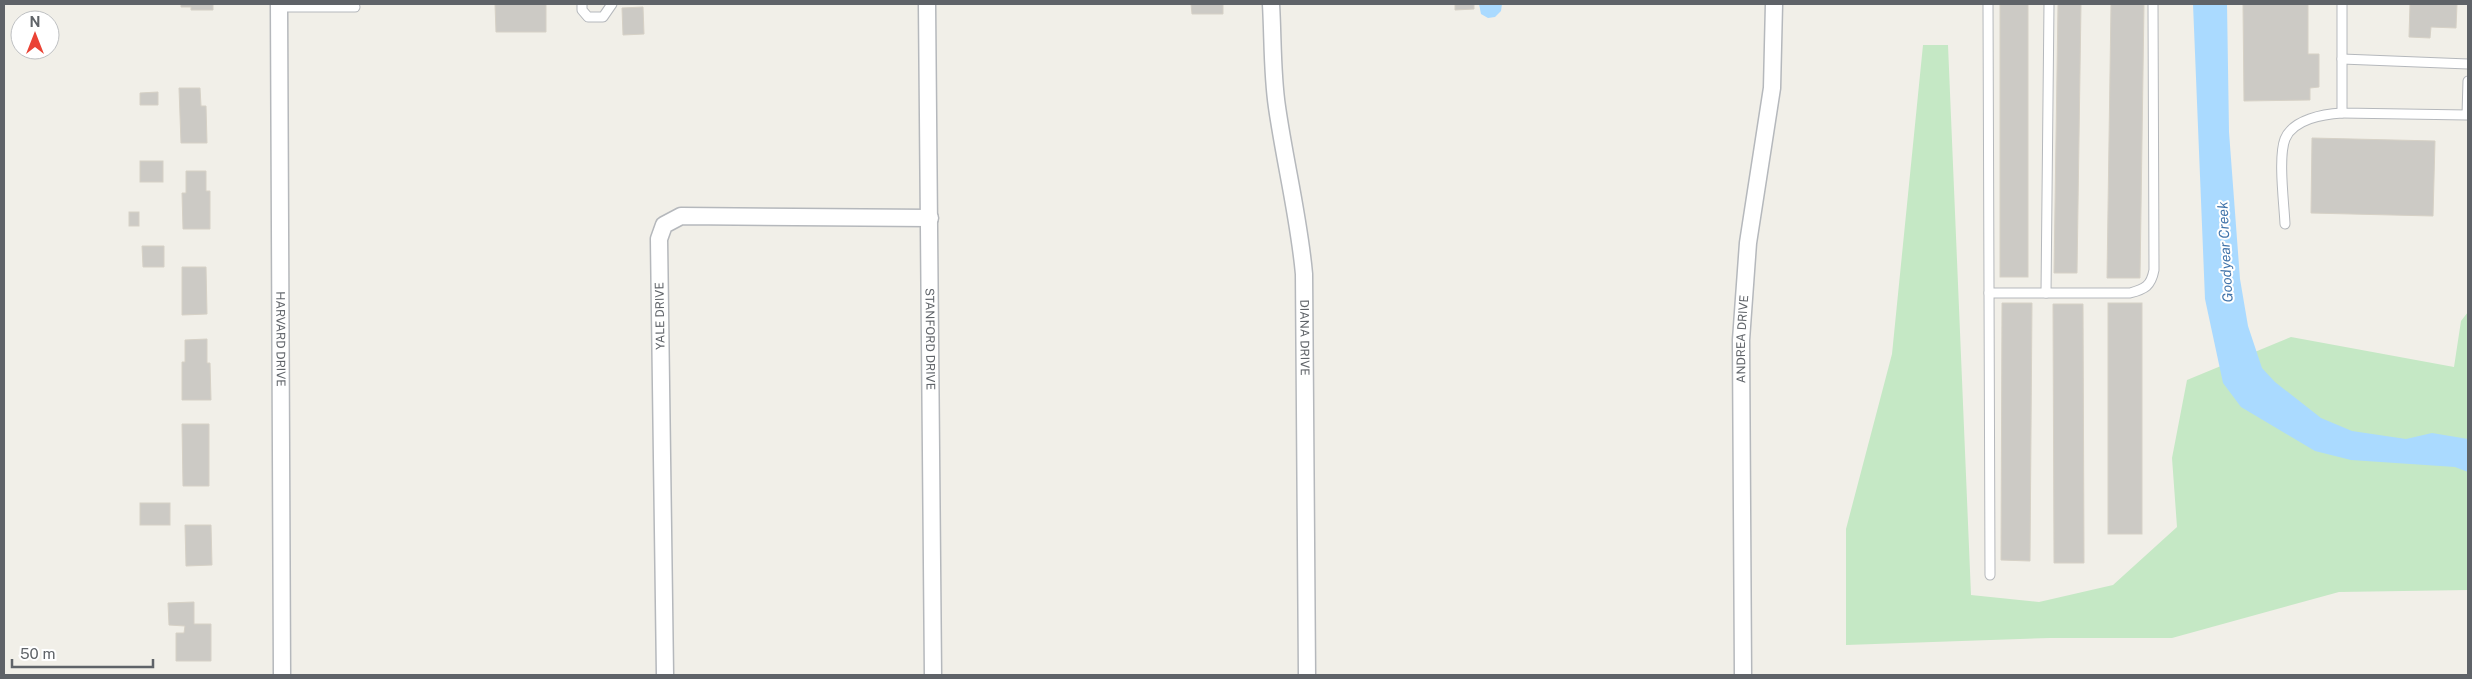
<svg xmlns="http://www.w3.org/2000/svg" width="2472" height="679" font-family="'Public Sans',sans-serif">
<rect width="100%" height="100%" fill="#f1efe8"/>
<path fill="#c5e8c5" d="M1923,45H1948L1971,595L2039,602L2113,585L2177,527L2172,458L2187,380L2291,337L2454,367L2461,321L2468,312V590L2339,592L2172,638H2050L1846,645V529L1892,354Z"/>
<g fill="#aadaff">
<path d="M1479,4H1502L1501,11L1495,17L1488,18L1481,14Z"/>
<path d="M2193,4H2227L2229,132L2240,279L2248,326L2262,368L2275,382L2321,418L2352,431L2406,439L2432,433L2468,439V472L2455,467L2351,460L2315,451L2241,407L2223,383L2205,299Z"/>
</g>
<g fill="#cccac5" stroke="#d6d1c6">
<path d="M181,4H213V10H191V7H181Z"/>
<path d="M495,4H546V32H496Z"/>
<path d="M1191,4H1223V14H1192Z"/>
<path d="M1455,4H1474V9L1455,10Z"/>
<rect x="2000" y="4" width="28" height="273"/>
<path d="M2058,4H2081L2077,273H2054Z"/>
<path d="M2111,4H2144L2140,278H2107Z"/>
<path d="M2243,4H2308V54H2319V87L2310,88V100L2244,101Z"/>
<path d="M2410,4H2457L2456,28L2431,27L2430,38L2409,37Z"/>
<path d="M643,7L644,34L623,35L622,8Z"/>
<path d="M179,88H200L201,106H206L207,143H181Z"/>
<path d="M158,92V105H140V93Z"/>
<path d="M2312,138L2435,141L2433,216L2311,213Z"/>
<rect x="140" y="161" width="23" height="21"/>
<path d="M186,171H206V191H210V229H183L182,193H186Z"/>
<rect x="129" y="212" width="10" height="14"/>
<path d="M142,246H164V267H143Z"/>
<path d="M182,267H206L207,314L182,315Z"/>
<path d="M2002,303H2032L2030,561L2001,560Z"/>
<rect x="2108" y="303" width="34" height="231"/>
<path d="M2053,304H2083L2084,563H2054Z"/>
<path d="M207,339V363H210L211,400H182V362H185V340Z"/>
<path d="M182,424H209V486H183Z"/>
<rect x="140" y="503" width="30" height="22"/>
<path d="M185,525H211L212,565L186,566Z"/>
<path d="M194,602V624H211V661H176V633H184L185,626L169,625L168,603Z"/>
</g>
<g fill="none" stroke-linecap="round" stroke-linejoin="round">
<defs>
<g id="lane">
<path d="M582,4V10L588,17H603L612,4"/>
<path d="M1988,4L1990,575"/>
<path d="M2342,4V113L2467,115L2468,81"/>
<path d="M279,7H355"/>
<path d="M2342,59L2468,64"/>
<path d="M2285,224C2284,203 2278,157 2285,139C2293,119 2324,114 2342,113"/>
<path d="M1989,293H2130C2145,289 2151,286 2154,270L2153,4"/>
<path d="M2046,293L2049,4"/>
</g>
<g id="street">
<path id="s1" d="M279,4L282,675"/>
<path id="s2" d="M927,4L933,675"/>
<path id="s3" d="M1271,4C1273,38 1272,74 1277,107C1285,163 1299,218 1304,274L1307,675"/>
<path d="M665,675L659,239L664,225L681,216L930,218"/>
<path id="s4" d="M1743,675L1741,340L1748,243L1772,88L1774,4"/>
</g>
</defs>
<use href="#lane" stroke="#b5b8bc" stroke-width="11"/>
<use href="#street" stroke="#b5b8bc" stroke-width="19"/>
<use href="#lane" stroke="#fff" stroke-width="9"/>
<use href="#street" stroke="#fff" stroke-width="16"/>
</g>
<g text-anchor="middle" dominant-baseline="central" stroke-width="4" stroke-linejoin="round" paint-order="stroke">
<g font-size="12" fill="#5f6368" stroke="#fff">
<text transform="translate(660 316) rotate(-91)">YALE DRIVE</text>
<text stroke="none"><textPath href="#s3" startOffset="336">DIANA DRIVE</textPath></text>
<text stroke="none"><textPath href="#s1" startOffset="335">HARVARD DRIVE</textPath></text>
<text stroke="none"><textPath href="#s2" startOffset="335">STANFORD DRIVE</textPath></text>
<text stroke="none"><textPath href="#s4" startOffset="336">ANDREA DRIVE</textPath></text>
</g>
<g font-size="14" font-style="italic" fill="#4174aa" stroke="#fff">
<text transform="translate(2225 252) rotate(-93)">Goodyear Creek</text>
</g>
</g>
<rect width="2472" height="679" fill="none" stroke="#5f6368" stroke-width="10"/>
<g transform="translate(35 35)"><circle r="24" fill="#ffffff" stroke="#bfc1c3"/>
<path d="M0-4L9 19L0 12L-9 19Z" fill="#ea4335"/>
<text y="-8" font-size="14" font-weight="bold" text-anchor="middle" fill="#5f6368">N</text>
</g>
<path d="M12 659v8h141v-8" fill="none" stroke="#5f6368" stroke-width="2.5"/>
<text x="20" y="659" font-size="15" fill="#5f6368" stroke="#ffffff" stroke-width="4" paint-order="stroke">50 m</text>
</svg>
